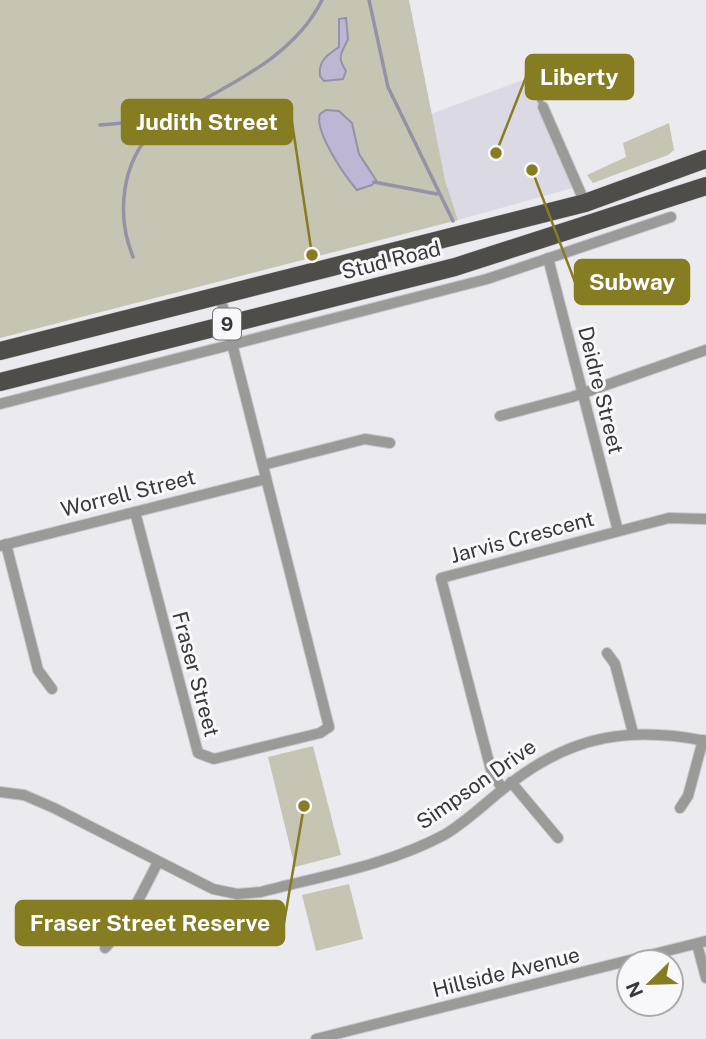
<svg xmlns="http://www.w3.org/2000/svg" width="706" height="1039" font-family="'Public Sans',sans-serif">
<rect width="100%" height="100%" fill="#ebeaee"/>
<path fill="#dbdae4" d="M531,77L580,186L458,220L445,180L431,114Z"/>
<g fill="#c6c4b2">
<path d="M0,0H409L445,180L458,220L0,338Z"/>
<path d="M669,123L674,150L668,155L593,183L587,175L626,157L623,143Z"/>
<path d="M313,746L341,855L295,867L268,757Z"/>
<path d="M349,884L363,939L316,951L302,895Z"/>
</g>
<g fill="#bdb7d5" stroke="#9591a6" stroke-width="2">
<path d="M346,18L348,39C342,53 336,56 346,71L343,79L324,81L320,76C318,61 327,55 339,47V19Z"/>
<path d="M326,110L339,111L352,123L359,154L376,180L372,185L357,190C344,175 314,131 320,114Z"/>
</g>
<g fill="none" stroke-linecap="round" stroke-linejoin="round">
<g stroke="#9591a6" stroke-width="3.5">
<path d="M369,0L388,87L453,221"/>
<path d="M100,125L168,119"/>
<path d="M374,182L437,194"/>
<path d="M133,257C116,215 121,162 155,129C168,117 186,109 201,101C247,76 298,49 322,0"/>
</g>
<defs>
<path id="service" d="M543,107L528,75L559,63"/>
<g id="minor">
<path d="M543,107L585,203"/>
<path d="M548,258L618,531"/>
<path d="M220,296L329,727"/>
<path d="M0,404L487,279L671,217"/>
<path d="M500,416L572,397L706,350"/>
<path d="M263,465L365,439L390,443"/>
<path d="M135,512L198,753L214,759L320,733L329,727"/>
<path d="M6,544L38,670L52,689"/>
<path d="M0,546L266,479"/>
<path d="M607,653L615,664L633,733"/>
<path d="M511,782L558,838"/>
<path d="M503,789L492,774L441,578L669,518L706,519"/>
<path d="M0,792L24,795L54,808L213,889L237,894L261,892C322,876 388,865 444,835C468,821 489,799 511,783C573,735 631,726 706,741"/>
<path d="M680,808L688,796L703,740"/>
<path d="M697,944L706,978"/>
<path d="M105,948L126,924L158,862"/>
<path d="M316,1039L706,941"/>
</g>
<g id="trunk">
<path d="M0,351L585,203L706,159"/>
<path d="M0,382L455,267L706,186"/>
</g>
</defs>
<use href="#service" stroke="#c7c6ca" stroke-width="7"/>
<use href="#minor" stroke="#c7c6ca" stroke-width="12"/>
<use href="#trunk" stroke="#c7c6ca" stroke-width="19"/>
<use href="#service" stroke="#9a9a99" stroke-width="5"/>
<use href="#minor" stroke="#9a9a99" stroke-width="10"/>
<use href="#trunk" stroke="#4e4d4a" stroke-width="18"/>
</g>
<g text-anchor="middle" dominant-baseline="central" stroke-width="6" stroke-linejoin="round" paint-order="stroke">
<rect fill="#f8f8fb" stroke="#727273" stroke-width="2" x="213" y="308.5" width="28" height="31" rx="5"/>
<g font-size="19" font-weight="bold" fill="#383839">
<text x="227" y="324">9</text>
</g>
<g font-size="21" fill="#383839" stroke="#f8f8fb">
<text transform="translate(391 260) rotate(-14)">Stud Road</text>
<text transform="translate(601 390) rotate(76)">Deidre Street</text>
<text transform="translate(128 493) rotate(-14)">Worrell Street</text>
<text transform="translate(522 537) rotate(-15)">Jarvis Crescent</text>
<text transform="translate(196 674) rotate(75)">Fraser Street</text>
<text transform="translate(476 784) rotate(-35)">Simpson Drive</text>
<text transform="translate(506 972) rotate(-14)">Hillside Avenue</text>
</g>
</g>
<path fill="none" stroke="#867c22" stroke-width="2.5" d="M496 153L526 77M312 255L292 122M532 170L575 282M304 806L284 923"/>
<g fill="#867c22" stroke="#f8f8fb" stroke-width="2.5">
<circle cx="496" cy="153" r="7"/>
<circle cx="312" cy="255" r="7"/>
<circle cx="532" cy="170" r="7"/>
<circle cx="304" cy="806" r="7"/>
</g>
<g fill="#867c22" stroke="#867c22" stroke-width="2.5">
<rect x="526" y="55" width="107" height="44" rx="7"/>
<rect x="122" y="100" width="170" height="44" rx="7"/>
<rect x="575" y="260" width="114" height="44" rx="7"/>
<rect x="16" y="901" width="268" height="44" rx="7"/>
</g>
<g font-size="23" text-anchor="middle" font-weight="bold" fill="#fff">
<text x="579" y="85">Liberty</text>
<text x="207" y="130">Judith Street</text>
<text x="632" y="290">Subway</text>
<text x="150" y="931">Fraser Street Reserve</text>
</g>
<g transform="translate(650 983) rotate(247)"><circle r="33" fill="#f8f8fb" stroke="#ababad" stroke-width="2"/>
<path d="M0-5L12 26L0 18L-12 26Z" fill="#867c22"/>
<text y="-10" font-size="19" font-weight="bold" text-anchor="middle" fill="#383839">N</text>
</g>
</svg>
